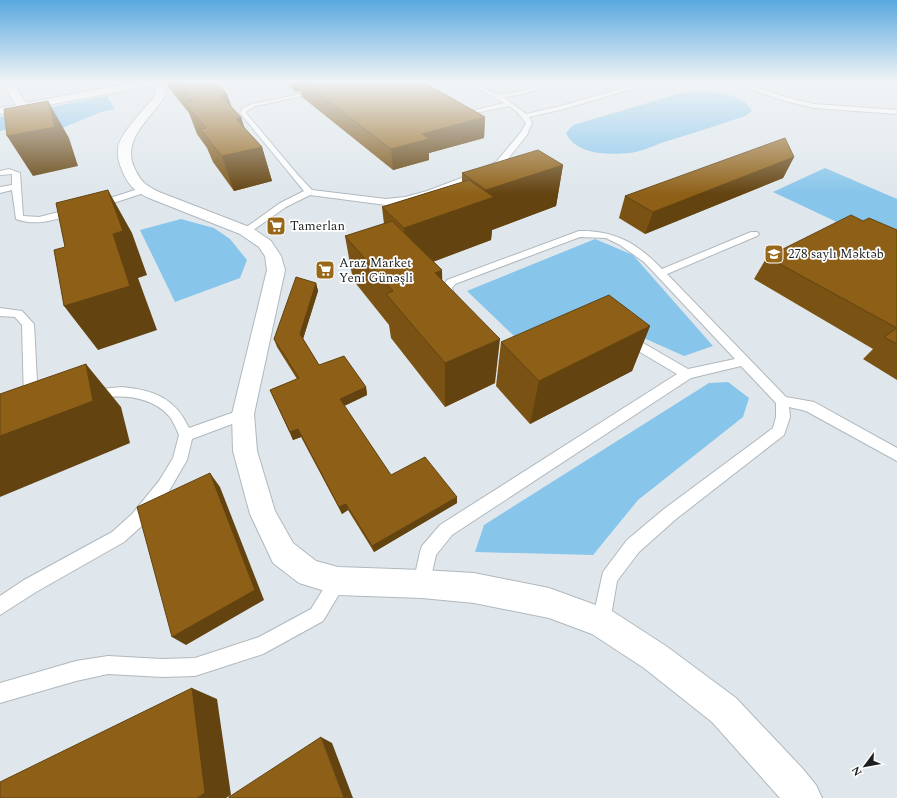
<svg xmlns="http://www.w3.org/2000/svg" width="897" height="798" font-family="Spectral,serif">
<rect width="100%" height="100%" fill="#dfe7ec"/>
<g fill="#87c5eb">
<path d="M703,91C720,93 743,94 752,111L745,116C718,125 691,134 664,142C653,146 640,152 629,153C609,155 576,155 566,133L573,125L685,92Z"/>
<path d="M107,96L115,109L101,112L55,131L9,129L0,131V117Z"/>
<path d="M825,168L897,199V245L892,248L773,192Z"/>
<path d="M181,219L214,228L230,239L247,260L240,278L175,302L140,230Z"/>
<path d="M595,239L633,255L713,346L684,356L588,313L514,336L467,291Z"/>
<path d="M728,382L749,398L743,417L638,500L593,555L475,552L484,525L709,383Z"/>
</g>
<g fill="none" stroke-linecap="round" stroke-linejoin="round">
<defs>
<g id="service">
<path d="M468,82C481,82 489,94 499,94C523,93 544,82 567,82L519,95L503,97L526,114L561,106L645,82H655L564,109L529,117L532,123L527,135L503,165L486,175L433,195L406,203L386,205L310,195L286,207L249,233L246,234L241,231L280,203L304,191L241,114L240,113L243,108L252,104L320,90V92L256,106L248,110L246,113L297,174L312,190L386,199L405,197L427,191L480,171L497,161L521,132L526,123L517,112L509,106L456,117V115L504,103Z"/>
<path d="M739,82L789,98L814,104L897,110V114L814,108L785,101L737,85V83Z"/>
<path d="M9,169L20,173L23,216L39,217L75,208L79,211L78,213C57,219 37,227 16,219L12,190L0,193V187L12,185V174L0,175V171Z"/>
<path d="M144,187L147,188L148,190L147,192L98,208L94,205L95,203Z"/>
<path d="M579,231C615,230 638,244 662,269L751,232H757L759,234L757,236L667,274L786,397L814,402L897,448V461L806,411L789,407L790,417L784,435L676,519L639,552L617,581L610,622L607,628L601,631L595,628L592,622L603,572L627,540L664,509L773,428L776,417V403L741,366L691,378L452,535L436,555L428,590L422,593L416,590L413,584L420,552L422,546L440,525L677,374L623,342L621,339L623,336H631L688,369L735,359L644,262L620,245L606,238L580,237L455,284L452,288L454,293L460,300L459,302H451L444,294L442,288L447,280Z"/>
<path d="M0,308L22,311L34,324L38,401L36,405L31,406L26,405L24,401L22,325L15,317L0,316Z"/>
<path d="M122,387C154,390 175,398 189,428L243,409L248,410L250,414L248,418L192,439L187,460L169,491L144,524L124,542L36,592L0,615V596L24,580L112,532L132,514L159,481L173,458L179,435C176,428 173,421 169,416C155,400 131,395 111,397C103,397 94,401 86,398L85,395L86,392L91,390Z"/>
<path d="M338,572L344,575L347,581L323,621L263,654L195,676L162,677L108,674L76,681L0,703V683L76,661L108,656L162,659L195,658L259,637L311,609L332,575Z"/>
</g>
<path id="minor" d="M4,82H14L18,91L26,103L137,82H163L166,91L164,98C150,118 122,140 134,167C140,181 145,185 159,192L252,228L271,241L281,256L285,270L254,414L257,451L275,511L293,543L316,561L338,567L422,570L474,573L549,588L612,611L666,646L736,698L803,769L816,785L822,798H780L712,722L644,668L592,634L549,618L474,603L422,598L338,595L299,583L273,563L250,514L233,451L232,414L267,270L265,256L259,247L240,234L149,198C134,191 128,185 122,170C119,163 117,156 118,148C120,133 144,110 154,97L156,91L154,85L0,114V108L16,105L7,91Z"/>
</defs>
<use href="#service" stroke="#b0b8bd" stroke-width="2"/>
<use href="#minor" stroke="#b0b8bd" stroke-width="2"/>
<use href="#service" fill="#fff" fill-rule="evenodd"/>
<use href="#minor" fill="#fff" fill-rule="evenodd"/>
</g>
<g fill="#7a5314">
<path d="M167,82H215L227,94L232,108L241,117L244,127L262,147L272,181L234,191L213,162L207,148L197,134L189,113L169,88Z"/>
<path d="M283,82H423L485,117L484,138L429,153V160L393,170L302,97L300,91L296,92Z"/>
<path d="M794,157L783,178L645,234L619,218L625,196Z"/>
<path d="M563,165L556,206L492,230L491,240L433,262L442,281L495,383L445,407L391,338L389,325L353,280L345,236L384,224L382,207L462,182V173Z"/>
<path d="M863,221L897,230V380L863,359L873,349L754,279L767,257Z"/>
<path d="M316,283L318,291L303,339L319,365L366,387L367,395L344,406L391,475L457,503L374,552L348,510L342,514L301,437L293,440L270,390L297,379L277,347L274,339Z"/>
<path d="M650,326L632,371L530,424L496,386L501,342Z"/>
</g>
<g fill="#634310">
<path d="M294,82H299L300,91L296,92Z"/>
<path d="M227,94L237,125L220,95Z"/>
<path d="M48,101L69,138L78,166L33,176L7,136Z"/>
<path d="M241,117L251,149L262,147L272,181L234,191L222,156L236,119Z"/>
<path d="M485,117L484,138L429,153V160L393,170L391,149L422,134Z"/>
<path d="M794,157L783,178L645,234L653,212Z"/>
<path d="M563,165L556,206L492,230L491,240L407,271L404,228L486,200V190Z"/>
<path d="M108,190L132,233L147,275L138,278L157,330L98,350L64,306L113,234Z"/>
<path d="M442,270L443,314L435,273Z"/>
<path d="M316,283L318,291L302,342L300,334Z"/>
<path d="M650,326L632,371L530,424L539,381Z"/>
<path d="M500,339L495,383L445,407V363Z"/>
<path d="M86,364L121,407L130,443L0,497V436Z"/>
<path d="M366,387L367,395L342,407L340,399Z"/>
<path d="M298,429L301,437L293,440L290,432Z"/>
<path d="M210,473L220,487L264,600L186,645L172,637Z"/>
<path d="M457,497V503L374,552L372,546Z"/>
<path d="M346,504L348,510L342,514L339,507Z"/>
<path d="M192,688L217,699L231,795L226,798H197Z"/>
<path d="M321,737L332,743L353,798H344Z"/>
</g>
<g fill="#8e6017" stroke="#634310">
<path d="M177,82H215L227,94L220,95L241,117L236,119L262,147L222,156L200,129L206,128L185,103L193,101Z"/>
<path d="M303,82H423L485,117L422,134L429,139L391,149Z"/>
<path d="M48,101L55,127L7,136L4,109Z"/>
<path d="M785,138L794,157L653,212L625,196Z"/>
<path d="M538,150L563,165L486,190L462,173Z"/>
<path d="M469,180L494,197L404,228L382,207Z"/>
<path d="M108,190L123,231L113,234L130,286L64,306L54,250L65,247L56,203Z"/>
<path d="M851,215L863,221L869,218L897,230V344L884,337L897,328L767,257Z"/>
<path d="M392,221L442,270L435,273L500,339L445,363L386,294L393,291L345,236Z"/>
<path d="M296,277L316,283L300,334L319,365L344,356L366,387L340,399L391,475L425,457L457,497L372,546L346,504L339,507L298,429L290,432L270,390L299,378L274,339Z"/>
<path d="M609,295L650,326L539,381L501,342Z"/>
<path d="M86,364L93,401L0,436V394Z"/>
<path d="M210,473L255,590L172,637L137,507Z"/>
<path d="M192,688L205,793L197,798H0V782Z"/>
<path d="M321,737L344,798H229V797Z"/>
</g>
<linearGradient id="sky" x2="0" y2="1"><stop stop-color="#59a8de"/><stop offset="0.42" stop-color="#f1f4f6"/><stop offset="1" stop-color="#f1f4f6" stop-opacity="0"/></linearGradient>
<rect width="897" height="194" fill="url(#sky)"/>
<defs>
<symbol id="supermarket-square" viewBox="-11 -11 22 22"><rect x="-9" y="-9" width="18" height="18" rx="4" fill="#986719" stroke="#fff"/><path d="M-6-5.5h2.5l.6 2H6L4.5 2H-2.5L-4.4-4H-6ZM-1.5 3.2a1.3 1.3 0 1 0 .1 0ZM3 3.2a1.3 1.3 0 1 0 .1 0Z" fill="#fff"/></symbol>
<symbol id="school-square" viewBox="-11 -11 22 22"><rect x="-9" y="-9" width="18" height="18" rx="4" fill="#986719" stroke="#fff"/><path d="M0-5L7-2L0 1L-7-2ZM-4 1L0 2.5L4 1V4Q0 6-4 4Z" fill="#fff"/></symbol>
</defs>
<g fill-rule="evenodd">
<use href="#supermarket-square" x="265" y="215" width="22" height="22"/>
<use href="#school-square" x="763" y="243" width="22" height="22"/>
<use href="#supermarket-square" x="314" y="259" width="22" height="22"/>
</g>
<g text-anchor="middle" dominant-baseline="central" stroke-width="3.5" stroke-linejoin="round" paint-order="stroke">
<g font-size="13" fill="#1c1f21" stroke="#fff" text-anchor="start">
<text x="290" y="226">Tamerlan</text>
<text x="788" y="254">278 saylı Məktəb</text>
<text x="339" y="263">Araz Market<tspan x="339" dy="15">Yeni Günəşli</tspan></text>
</g>
</g>
<g transform="translate(865 766) rotate(238)" stroke="#ffffff" stroke-width="3" paint-order="stroke">
<path d="M0-3L7 15L0 10L-7 15Z" fill="#1c1f21"/>
<text y="-6" font-size="11" font-weight="bold" text-anchor="middle" fill="#1c1f21">N</text>
</g>
</svg>
